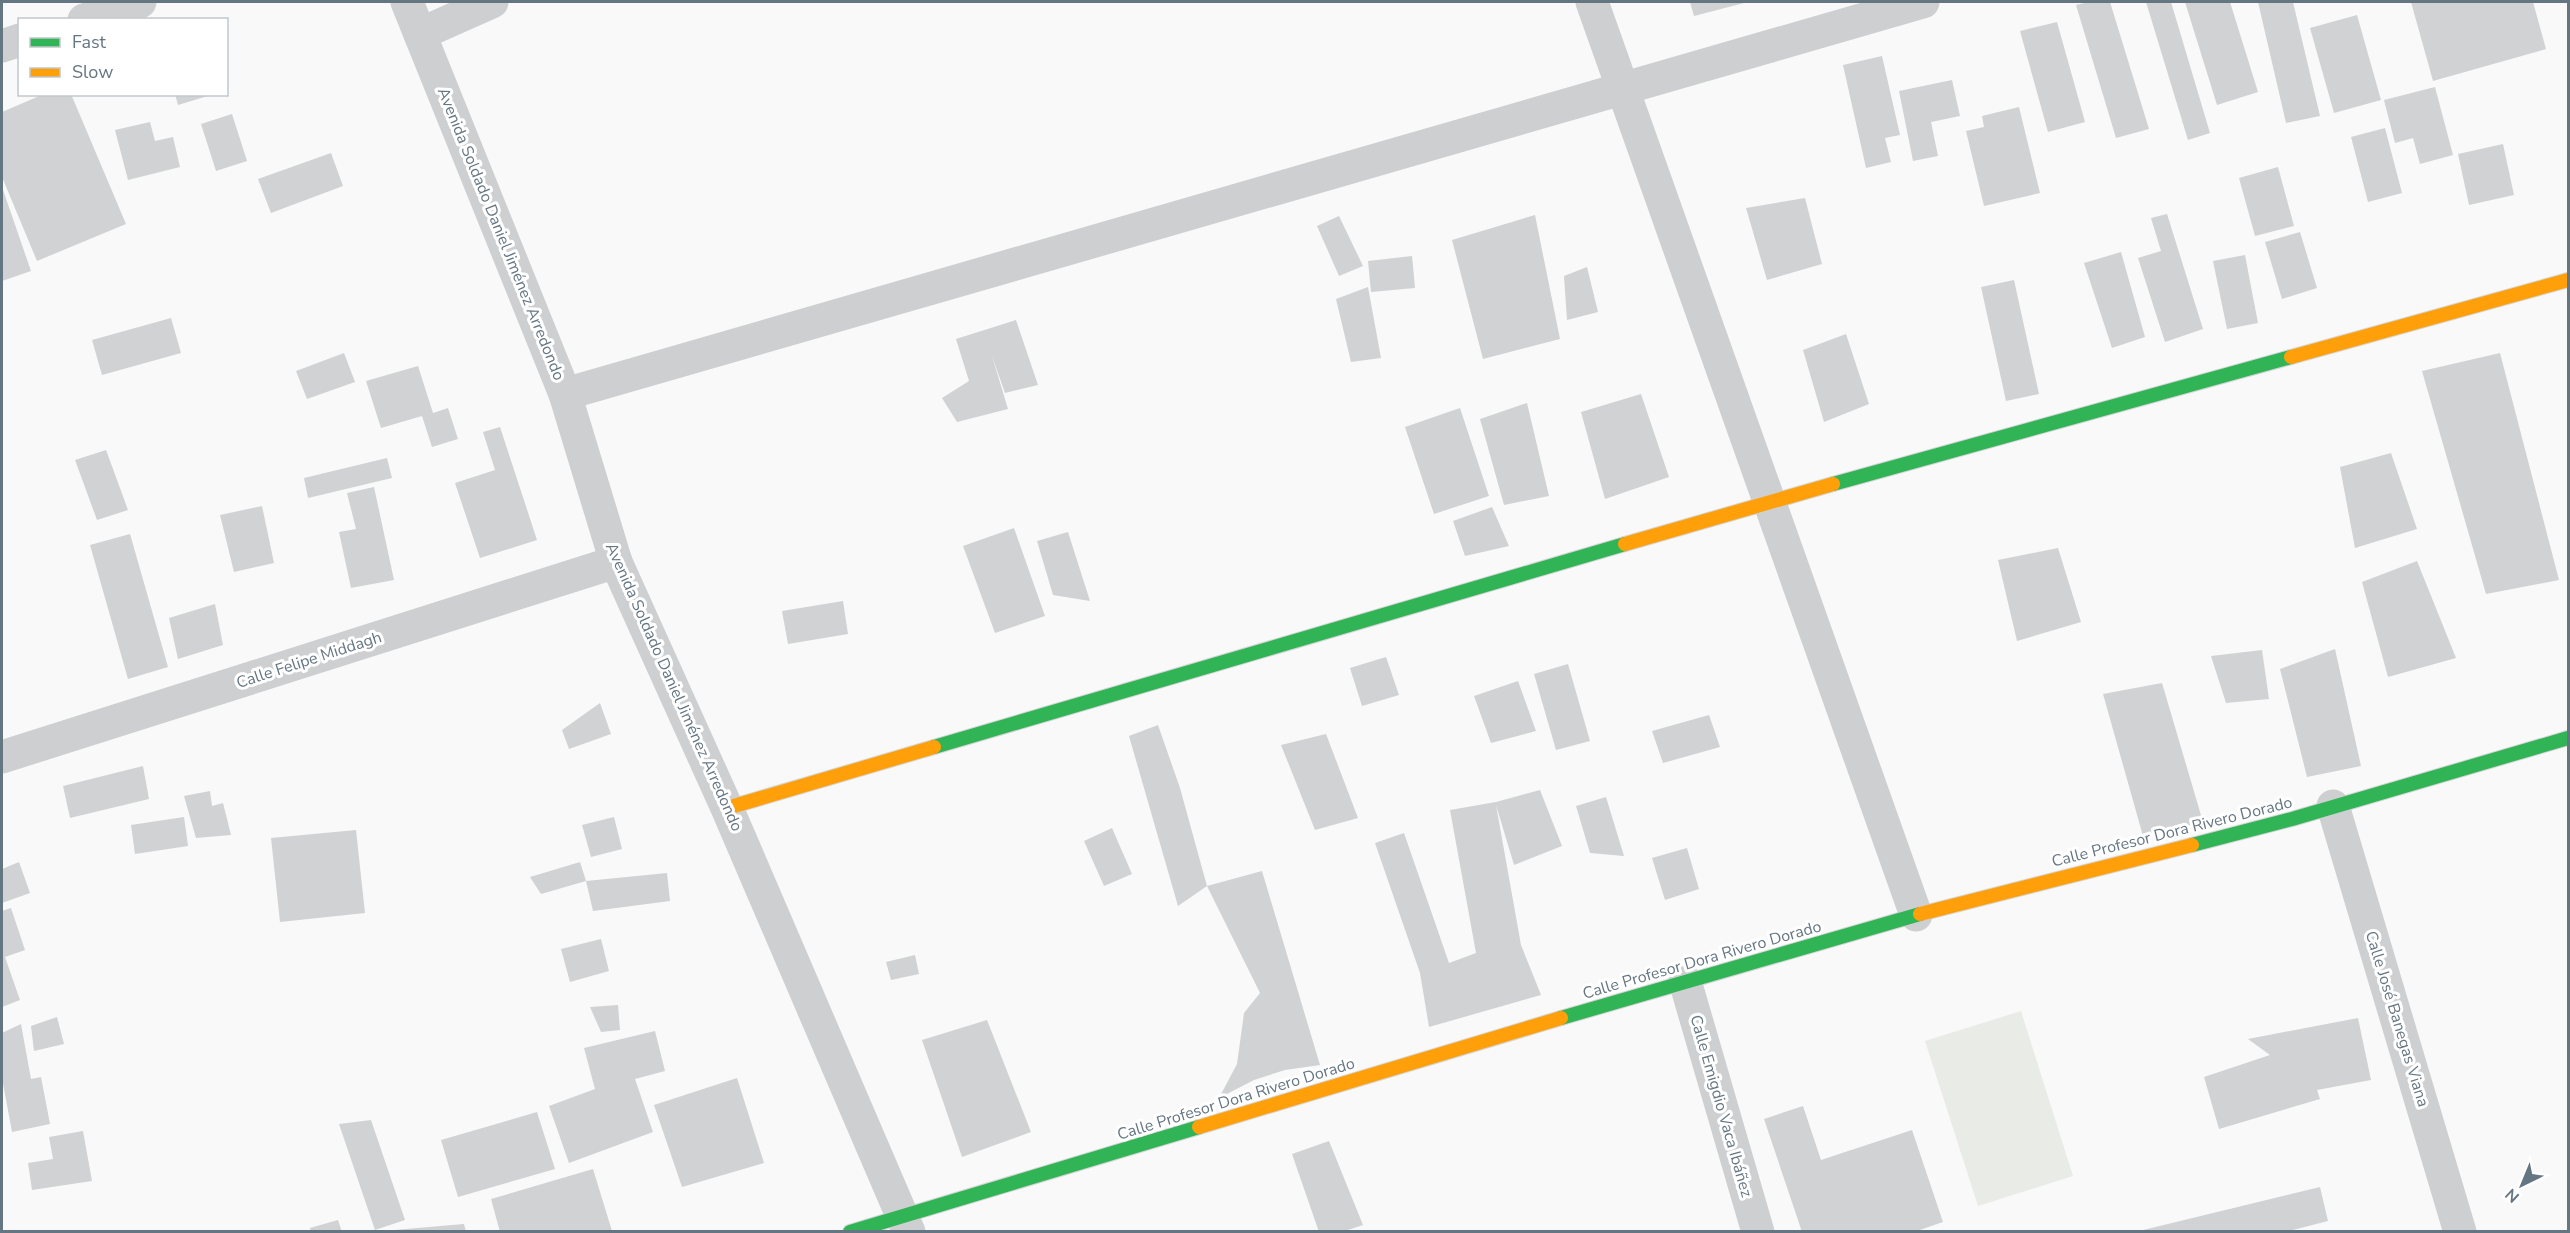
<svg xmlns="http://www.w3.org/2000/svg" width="2570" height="1233" font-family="'Nunito Sans',sans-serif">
<rect width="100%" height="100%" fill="#f9f9f9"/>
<path fill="#e8ebe6" d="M2021,1011L2073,1176L1978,1206L1925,1041Z"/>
<g fill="#d0d2d3">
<path d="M1690,2H1748L1694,16Z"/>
<path d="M2089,2H2110L2149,129L2116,138L2076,5Z"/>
<path d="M2146,2H2171L2210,133L2188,140Z"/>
<path d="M2185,2H2230L2258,92L2217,105Z"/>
<path d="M2258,2H2293L2320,116L2286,123Z"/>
<path d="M2411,2H2533L2546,49L2433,81Z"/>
<path d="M2357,15L2381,100L2334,113L2310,28Z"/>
<path d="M2057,22L2085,122L2048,132L2020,31Z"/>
<path d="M1882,56L1900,135L1885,138L1891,162L1866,168L1843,65Z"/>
<path d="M1952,80L1960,116L1931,122L1938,156L1913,161L1899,91Z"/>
<path d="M2435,87L2453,155L2420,164L2413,138L2395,143L2384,100Z"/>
<path d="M44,94H71L126,224L37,261L2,177V112Z"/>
<path d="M175,94H211V95L178,105Z"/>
<path d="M2019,107L2040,193L1984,206L1966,131L1984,127L1982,116Z"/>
<path d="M232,114L247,161L216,171L201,124Z"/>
<path d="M150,122L155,141L173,137L180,167L128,180L115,130Z"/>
<path d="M2385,128L2402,193L2368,202L2351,137Z"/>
<path d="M2503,144L2514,195L2469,205L2458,154Z"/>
<path d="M331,153L343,186L271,213L258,179Z"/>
<path d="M2278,167L2294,226L2255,236L2239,178Z"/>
<path d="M2,187L31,271L2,281Z"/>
<path d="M1805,198L1822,264L1767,280L1746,208Z"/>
<path d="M2167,214L2203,329L2165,342L2138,258L2161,251L2151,218Z"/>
<path d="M1535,215L1560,339L1483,359L1452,240Z"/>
<path d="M1339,216L1363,266L1339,276L1317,226Z"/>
<path d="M2300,232L2317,288L2282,299L2265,242Z"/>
<path d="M2121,252L2145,337L2112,348L2084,263Z"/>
<path d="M2245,255L2258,323L2227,329L2213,261Z"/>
<path d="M1412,256L1415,288L1371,292L1368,261Z"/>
<path d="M1587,267L1598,312L1567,320L1564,276Z"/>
<path d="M2014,280L2039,394L2006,401L1981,287Z"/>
<path d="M1368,287L1381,358L1351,362L1336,299Z"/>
<path d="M171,318L181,353L102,375L92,340Z"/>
<path d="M1016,320L1038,385L1005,393L992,356L1008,409L957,422L942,398L969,381L956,339Z"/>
<path d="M1846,334L1869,404L1824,422L1803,350Z"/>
<path d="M344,353L355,382L307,399L296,371Z"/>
<path d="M2500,353L2559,580L2486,594L2422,371Z"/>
<path d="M418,366L433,413L448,408L458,439L432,447L422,416L381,428L366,381Z"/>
<path d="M1641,394L1669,477L1605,499L1581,412Z"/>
<path d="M1527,403L1549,496L1504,505L1480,419Z"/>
<path d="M1460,408L1489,496L1434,514L1405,427Z"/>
<path d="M500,427L537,540L480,558L455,483L495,470L483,432Z"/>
<path d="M106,450L128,510L97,520L75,460Z"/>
<path d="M2391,453L2417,529L2355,548L2340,467Z"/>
<path d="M387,458L392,478L308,498L304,478Z"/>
<path d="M374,487L394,580L351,588L339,532L356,529L347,493Z"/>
<path d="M262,506L274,563L234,572L220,515Z"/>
<path d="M1492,507L1509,546L1465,556L1453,521Z"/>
<path d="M1014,528L1045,616L995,633L963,546Z"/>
<path d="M1068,532L1090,601L1053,595L1037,541Z"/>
<path d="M130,534L168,667L128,679L90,545Z"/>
<path d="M2058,548L2081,622L2017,641L1998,560Z"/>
<path d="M2417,561L2456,658L2388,677L2362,582Z"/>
<path d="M843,601L848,634L788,644L782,611Z"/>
<path d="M215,604L223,645L178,659L169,618Z"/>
<path d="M2335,649L2361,766L2307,777L2280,669Z"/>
<path d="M2262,650L2269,699L2226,703L2211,656Z"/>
<path d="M1386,657L1399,695L1362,706L1350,668Z"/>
<path d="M1568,664L1590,741L1556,750L1534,674Z"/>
<path d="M1518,681L1536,731L1491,743L1474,696Z"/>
<path d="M2162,683L2203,822L2143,836L2103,694Z"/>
<path d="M600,703L611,734L569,749L562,730Z"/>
<path d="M1709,715L1720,747L1663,763L1652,731Z"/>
<path d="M1158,725L1180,788L1207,886L1178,906L1129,736Z"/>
<path d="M1326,734L1358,818L1315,830L1281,745Z"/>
<path d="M143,766L149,799L70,818L63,786Z"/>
<path d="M1540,790L1562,846L1514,865L1496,805L1521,945L1541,995L1429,1027L1420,973L1375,843L1404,833L1449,963L1476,953L1450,810L1496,802Z"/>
<path d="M210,791L212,806L223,803L231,835L196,838L184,796Z"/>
<path d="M1606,797L1624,856L1590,853L1576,806Z"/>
<path d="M184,817L188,846L135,854L131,825Z"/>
<path d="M614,817L622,849L591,857L582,825Z"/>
<path d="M1112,828L1132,874L1104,886L1084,841Z"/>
<path d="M356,830L365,913L280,922L271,838Z"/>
<path d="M1687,848L1699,889L1665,900L1652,858Z"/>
<path d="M19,862L30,893L2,903V869Z"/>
<path d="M580,862L586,881L541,894L530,877Z"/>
<path d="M1262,871L1320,1065L1285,1070L1254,1080L1219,1098L1237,1064L1244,1013L1260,993L1207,886Z"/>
<path d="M667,873L670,901L593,911L586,881Z"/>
<path d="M11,908L25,950L5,957L20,1000L2,1007V911Z"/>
<path d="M601,939L609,971L570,982L561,949Z"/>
<path d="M915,955L919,974L891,980L886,962Z"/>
<path d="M618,1005L620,1030L601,1032L590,1007Z"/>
<path d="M57,1017L64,1044L34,1051L31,1026Z"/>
<path d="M2358,1018L2371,1080L2317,1090L2320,1099L2219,1129L2204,1077L2270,1055L2248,1039Z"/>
<path d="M987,1020L1031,1132L962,1157L922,1040Z"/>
<path d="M21,1024L31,1079L41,1077L50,1124L12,1132L2,1078V1033Z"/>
<path d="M655,1031L665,1071L635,1079L653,1132L569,1163L549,1106L595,1089L584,1048Z"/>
<path d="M737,1078L764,1163L682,1187L654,1105Z"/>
<path d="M1803,1106L1821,1160L1912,1130L1943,1222L1914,1232H1802L1764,1119Z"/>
<path d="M537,1112L555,1169L458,1197L441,1140Z"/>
<path d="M371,1120L405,1220L375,1230L339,1124Z"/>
<path d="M83,1131L92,1181L32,1190L28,1163L53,1159L49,1137Z"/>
<path d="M1329,1141L1363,1225L1342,1232H1319L1292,1154Z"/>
<path d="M593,1169L612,1231L500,1232L491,1199Z"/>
<path d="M2320,1187L2328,1221L2285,1232H2135Z"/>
<path d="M338,1220L342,1232H311L310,1228Z"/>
<path d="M464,1224L466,1232H394V1230Z"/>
</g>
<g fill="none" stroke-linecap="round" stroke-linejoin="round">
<defs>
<g id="fast">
<path d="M1833,484L2291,357"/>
<path d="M934,747L1625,544"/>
<path d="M2192,845L2292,819L2568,738"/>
<path d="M1561,1018L1920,914"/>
<path d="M850,1232L1199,1127"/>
</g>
<g id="slow">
<path d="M2291,357L2568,280"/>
<path d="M1625,544L1833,484"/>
<path d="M727,808L934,747"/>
<path d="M1920,914L2192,845"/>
<path d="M1199,1127L1561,1018"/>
</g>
</defs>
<use href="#fast" stroke="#d5d6d7" stroke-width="16"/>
<use href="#slow" stroke="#d5d6d7" stroke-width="16"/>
<g stroke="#cecfd0" stroke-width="33">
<path d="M407,2L565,394L616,562L727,808L909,1232"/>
<path d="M1592,2L1916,915"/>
<path d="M84,20L140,2"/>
<path d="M420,34L492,2"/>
<path d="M2,46L20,40"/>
<path d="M565,394L1923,2"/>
<path d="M2,757L616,562"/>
<path d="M2333,806L2460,1232"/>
<path d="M1685,981L1758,1232"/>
</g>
<use href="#fast" stroke="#30b455" stroke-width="14"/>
<use href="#slow" stroke="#ff9f0a" stroke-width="14"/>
</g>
<g text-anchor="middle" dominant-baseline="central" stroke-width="6" stroke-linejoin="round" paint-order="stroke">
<g font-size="16" fill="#657683" stroke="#fff">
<text transform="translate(501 234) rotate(68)">Avenida Soldado Daniel Jiménez Arredondo</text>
<text transform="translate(309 660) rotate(-18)">Calle Felipe Middagh</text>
<text transform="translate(674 687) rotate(66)">Avenida Soldado Daniel Jiménez Arredondo</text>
<text transform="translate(2172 832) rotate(-14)">Calle Profesor Dora Rivero Dorado</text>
<text transform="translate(1702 960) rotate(-16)">Calle Profesor Dora Rivero Dorado</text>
<text transform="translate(2397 1019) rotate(73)">Calle José Banegas Viana</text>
<text transform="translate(1236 1099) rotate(-17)">Calle Profesor Dora Rivero Dorado</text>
<text transform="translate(1721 1106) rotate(74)">Calle Emigdio Vaca Ibáñez</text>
</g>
</g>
<rect width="2570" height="1233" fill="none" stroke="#657683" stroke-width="6"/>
<rect x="18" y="18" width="210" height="78" fill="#ffffff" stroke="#c1c8cd" stroke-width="1.5"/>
<rect x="30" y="38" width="30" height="9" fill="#30b455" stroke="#c1c8cd" stroke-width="1.5"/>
<text x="72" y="48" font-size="18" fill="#657683">Fast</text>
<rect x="30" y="68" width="30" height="9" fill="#ff9f0a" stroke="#c1c8cd" stroke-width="1.5"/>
<text x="72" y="78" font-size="18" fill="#657683">Slow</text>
<g transform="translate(2522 1185) rotate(223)" stroke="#ffffff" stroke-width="4.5" paint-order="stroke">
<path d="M0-4.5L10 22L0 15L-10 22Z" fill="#657683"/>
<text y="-9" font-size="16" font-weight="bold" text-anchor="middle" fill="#657683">N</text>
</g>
</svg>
